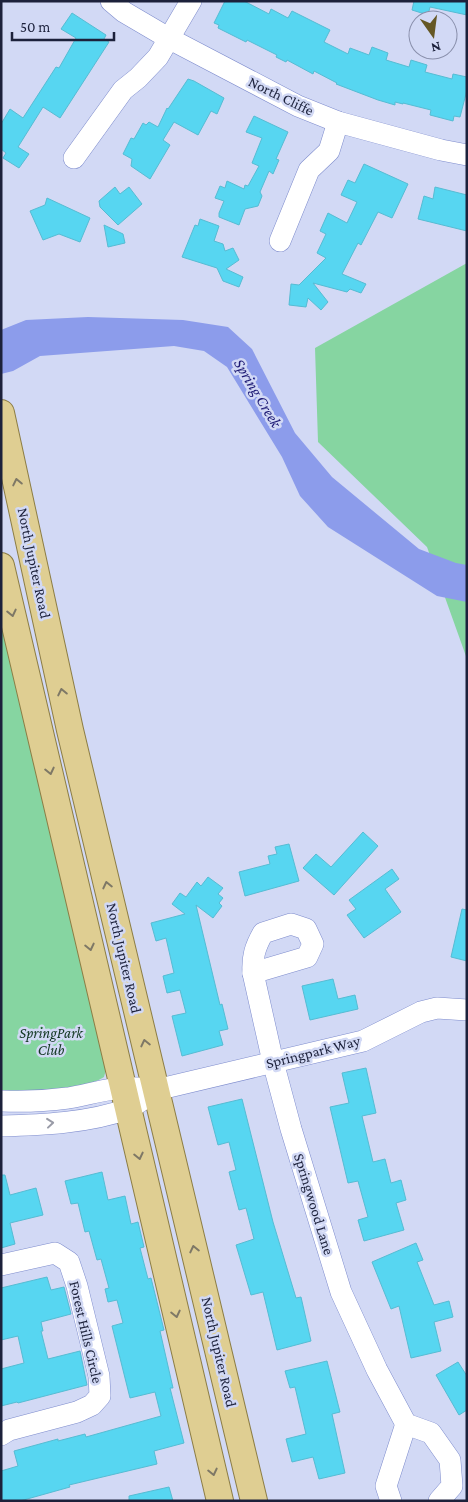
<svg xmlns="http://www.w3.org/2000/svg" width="468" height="1502" font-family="'Crimson Pro',serif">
<rect width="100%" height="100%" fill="#d2d9f5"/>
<g fill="#86d5a1">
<path d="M467,263V659L427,547L318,442L315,348Z"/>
<path d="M1,621L107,1066L104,1077C76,1094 33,1092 1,1092Z"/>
</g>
<path fill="#8c9ceb" d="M88,317L183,320L228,327L252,349L295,433L332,477L419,549L456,563L467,565V602L437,596L328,527L300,496L282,457L227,367L204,351L174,346L40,356L13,371L1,374V330L26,320Z"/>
<g fill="#57d6f1" stroke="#56bcd3">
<path d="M225,1H244L269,14L271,9L288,18L292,11L330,30L324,42L348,54L350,48L369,55L372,47L388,53L386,60L409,67L411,60L427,65L425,72L452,79L453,74L467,77V90L460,117L454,116L453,121L430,115L431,110L403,103V104L395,102V105L378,100L336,84L337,83L314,71L313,74L287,60L286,62L276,57L277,55L247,40L246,42L218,28L219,25L214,23Z"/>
<path d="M414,1H467V15L430,7L428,15L412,10Z"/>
<path d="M72,13L106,35L104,39L109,42L60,118L43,107L18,147L29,154L19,168L3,158L6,153L1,149V124L10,109L23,118L56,67L59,68L76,38L61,29Z"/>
<path d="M188,79L194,81L224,98L217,114L211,111L198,135L174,122L163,140L170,145L150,179L131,166L132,159L123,154L131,138L134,139L143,123L146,125L149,122L158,127L167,108L168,109Z"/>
<path d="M254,116L288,132L276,159L279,160L273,174L269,171L260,192L262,196L258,206L245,209L239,225L219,217V213L224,201L215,198L220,186L225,188L227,181L244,189L245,185L248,186L259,166L252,163L262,138L246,132Z"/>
<path d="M364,164L408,184L392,218L378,212L361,245L358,243L342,274L366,284L361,293L350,289L347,292L313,283L328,302L321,310L308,298L306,307L289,305L291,284L299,285L326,258L317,253L326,234L320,231L328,213L347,223L357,202L341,195L348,180L355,183Z"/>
<path d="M115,187L120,194L129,187L142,204L118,225L100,207L99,201Z"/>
<path d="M435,187L467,195V231L418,219L424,196L433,199Z"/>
<path d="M47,198L90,218L80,242L59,234L43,240L30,211L45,205Z"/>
<path d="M200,219L219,226L214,241L223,244L225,251L233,248L239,260L226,269L243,277L239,287L223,281L217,268L182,257L195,225L198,226Z"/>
<path d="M104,225L123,234L125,243L108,247Z"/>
<path d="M363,832L378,846L334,895L303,868L316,854L331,867Z"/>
<path d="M289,844L299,881L245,896L239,872L270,864L268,856L277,854L275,847Z"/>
<path d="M392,869L399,879L385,889L401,912L364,938L347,915L356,909L349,900Z"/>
<path d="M208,877L223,888L218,894L223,898L219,903L222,906L213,918L196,905L220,1005L222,1004L228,1029L219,1031L223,1045L182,1056L172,1016L186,1013L180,990L167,993L163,976L174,973L166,938L156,941L151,923L185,914L172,904L180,893L186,897L197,882L201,886Z"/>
<path d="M462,909L467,910V961L451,957Z"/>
<path d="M333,979L338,999L355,995L358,1009L310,1020L302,986Z"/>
<path d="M366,1068L376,1113L362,1116L373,1162L385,1159L391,1183L401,1180L406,1200L396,1203L404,1230L364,1241L358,1220L368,1217L358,1181L348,1183L330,1107L349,1103L342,1073Z"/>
<path d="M242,1099L273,1222L296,1298L301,1297L311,1341L277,1350L263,1292L251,1295L236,1245L254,1239L246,1208L239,1210L229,1172L236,1170L229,1142L218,1145L208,1107Z"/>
<path d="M102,1172L108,1200L125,1196L131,1224L138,1222L144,1247L140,1248L148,1279L151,1278L164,1330L160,1331L173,1388H170L184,1443L154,1451L157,1464L69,1485L70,1487L20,1501H1V1471L18,1466L14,1451L58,1439V1441L85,1434L86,1437L161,1416L155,1392L130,1398L112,1326L123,1323L117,1300L108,1302L105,1289L109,1288L101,1259L97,1260L89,1231L85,1232L78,1203L71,1204L65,1181Z"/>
<path d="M1,1175H5L10,1195L36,1188L43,1215L10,1223L15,1244L1,1248Z"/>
<path d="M416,1243L423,1260L417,1262L434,1305L449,1301L453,1317L434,1322L441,1351L411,1358L399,1306L391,1309L372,1262Z"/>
<path d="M47,1277L51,1290L64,1287L71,1314L41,1322L43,1331H41L48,1359L80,1351L87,1385L18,1403L17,1402L1,1406V1369L24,1363L18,1336L1,1340V1288Z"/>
<path d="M327,1361L340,1412L332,1414L345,1473L319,1479L313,1457L292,1462L286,1439L306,1434L295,1387L290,1388L285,1371Z"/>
<path d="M458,1362L467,1376V1410L459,1415L436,1375Z"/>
<path d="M169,1487L173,1501H129V1496Z"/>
</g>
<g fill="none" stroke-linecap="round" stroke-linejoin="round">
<defs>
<g id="minor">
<path d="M111,1L124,12L170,39L298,106L338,122L441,150L467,155"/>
<path d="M74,158L123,90L138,78L158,57L191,1"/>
<path d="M280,241L309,170L329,151L338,122"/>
<path d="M291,924L306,929L313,944L307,957L253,973C252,957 255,947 263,933Z"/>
<path d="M253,973L273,1062L291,1129L341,1292L377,1370L406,1424L431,1433L450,1460L452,1486L439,1501"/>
<path d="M1,1101C24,1102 46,1101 68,1098C92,1094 114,1086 138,1088"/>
<path d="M1,1126C41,1125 89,1123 127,1109C137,1105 147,1096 156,1090L363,1041L421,1012L437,1008L467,1010"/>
<path d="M1,1265L55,1253L69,1262L77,1286L99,1376L100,1396L92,1405L77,1412L9,1430L1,1435"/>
<path d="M391,1501L386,1486L406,1424"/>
</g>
<g id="major">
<path d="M1,413L70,730L254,1501"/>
<path d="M1,566L220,1501"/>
</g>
</defs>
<use href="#minor" stroke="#7e8ccd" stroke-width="22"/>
<use href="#major" stroke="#8c7d45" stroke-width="28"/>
<use href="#minor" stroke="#fff" stroke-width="21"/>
<use href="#major" stroke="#dfce92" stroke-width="26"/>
</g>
<defs><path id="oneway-chevron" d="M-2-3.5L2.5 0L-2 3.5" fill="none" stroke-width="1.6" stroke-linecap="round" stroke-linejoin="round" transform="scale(1.25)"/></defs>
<g stroke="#7e7866">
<use href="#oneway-chevron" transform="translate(17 482) rotate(-102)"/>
<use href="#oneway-chevron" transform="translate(12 613) rotate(77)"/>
<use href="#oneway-chevron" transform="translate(62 692) rotate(-102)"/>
<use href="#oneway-chevron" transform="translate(50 771) rotate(77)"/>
<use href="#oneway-chevron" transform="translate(107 885) rotate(-103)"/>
<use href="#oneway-chevron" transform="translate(90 947) rotate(77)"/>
<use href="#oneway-chevron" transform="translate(145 1043) rotate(-103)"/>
<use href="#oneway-chevron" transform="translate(139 1156) rotate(77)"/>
<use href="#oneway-chevron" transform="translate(194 1249) rotate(-103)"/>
<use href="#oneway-chevron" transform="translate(176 1314) rotate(77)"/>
<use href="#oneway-chevron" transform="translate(213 1472) rotate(77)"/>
</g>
<use stroke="#999ba7" href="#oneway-chevron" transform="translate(50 1123) rotate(-6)"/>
<g text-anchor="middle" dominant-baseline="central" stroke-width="5" stroke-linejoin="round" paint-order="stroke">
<g font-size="15" fill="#1c213b" stroke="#d2d9f5">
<text transform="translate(281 96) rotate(26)">North Cliffe</text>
<text transform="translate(34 563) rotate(78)">North Jupiter Road</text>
<text transform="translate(124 958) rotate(77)">North Jupiter Road</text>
<text transform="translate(313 1052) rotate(-14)">Springpark Way</text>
<text transform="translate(314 1204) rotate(73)">Springwood Lane</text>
<text transform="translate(86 1332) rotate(77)">Forest Hills Circle</text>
<text transform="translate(219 1352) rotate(77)">North Jupiter Road</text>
</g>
<g font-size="15" font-style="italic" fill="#123721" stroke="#d2d9f5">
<text x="51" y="1033">SpringPark<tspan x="51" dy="17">Club</tspan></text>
</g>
<g font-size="16" font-style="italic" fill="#1e1b75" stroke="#d2d9f5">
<text transform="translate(258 393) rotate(59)">Spring Creek</text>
</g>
</g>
<rect width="468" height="1502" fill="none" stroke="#1c213b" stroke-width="5"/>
<g transform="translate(433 35) rotate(166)"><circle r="24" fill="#d2d9f5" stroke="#898fab"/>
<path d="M0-4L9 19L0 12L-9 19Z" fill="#655724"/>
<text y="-8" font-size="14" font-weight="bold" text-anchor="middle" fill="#1c213b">N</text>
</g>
<path d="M12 32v8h102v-8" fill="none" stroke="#1c213b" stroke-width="2.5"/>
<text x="20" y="32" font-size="15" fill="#1c213b" stroke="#d2d9f5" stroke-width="4" paint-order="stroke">50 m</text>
</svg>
